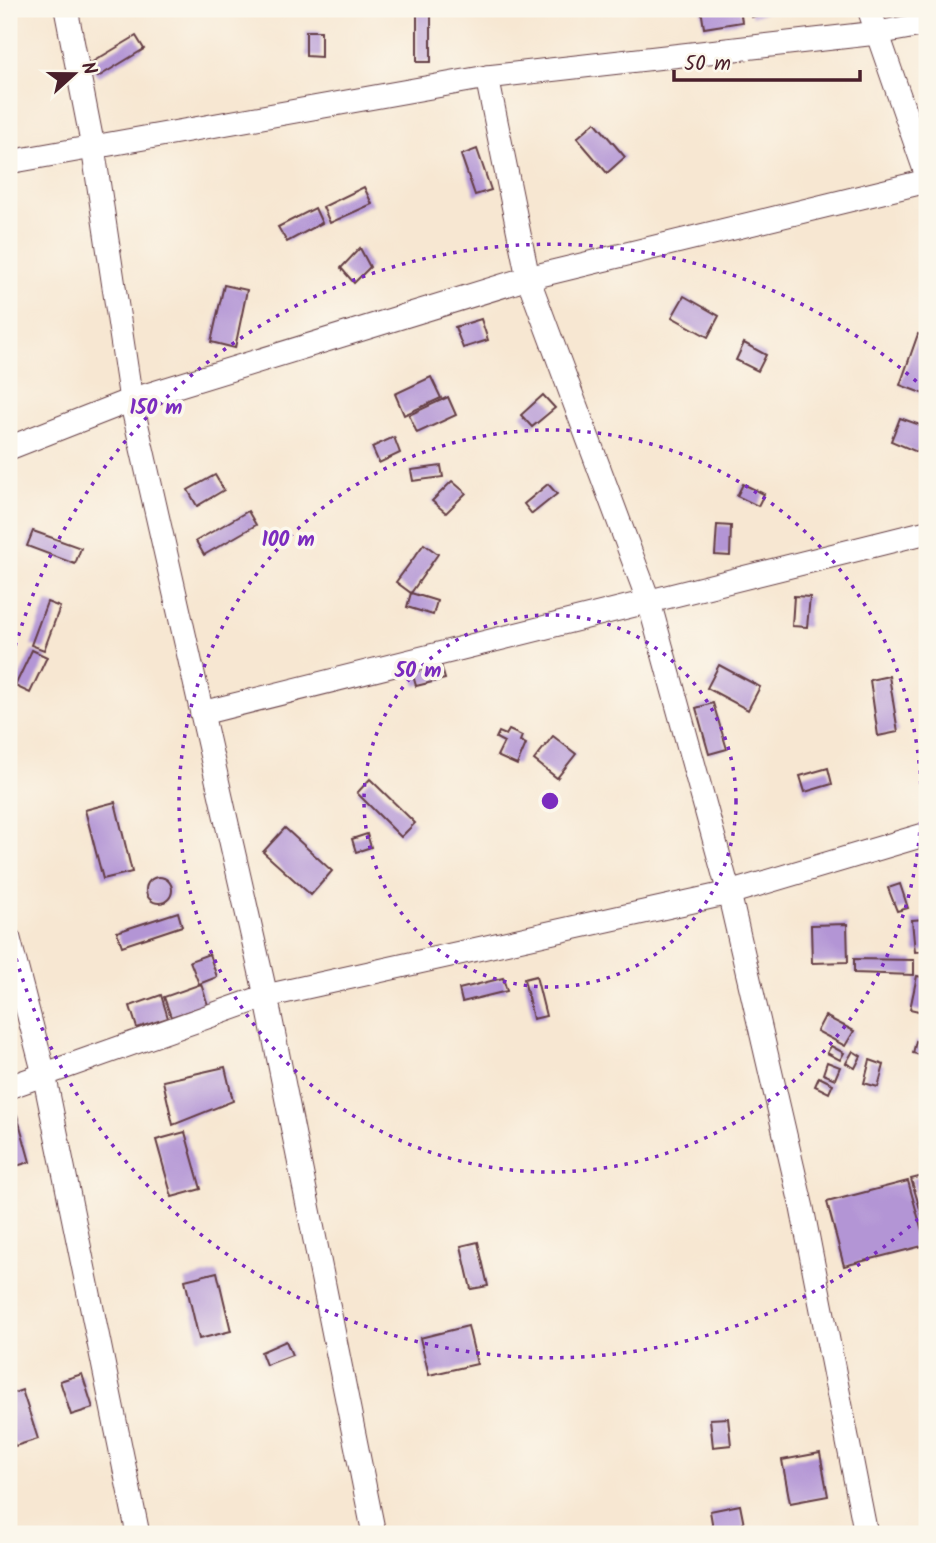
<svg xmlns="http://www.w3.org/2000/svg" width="936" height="1543" font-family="Kalam,sans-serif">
<rect width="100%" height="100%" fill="#fbf7ec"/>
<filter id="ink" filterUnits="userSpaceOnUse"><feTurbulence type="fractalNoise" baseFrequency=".0143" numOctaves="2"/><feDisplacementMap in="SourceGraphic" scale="14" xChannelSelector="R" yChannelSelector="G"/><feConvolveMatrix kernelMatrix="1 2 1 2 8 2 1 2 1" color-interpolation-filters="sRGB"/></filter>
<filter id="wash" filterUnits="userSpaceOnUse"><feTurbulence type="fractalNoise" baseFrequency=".00686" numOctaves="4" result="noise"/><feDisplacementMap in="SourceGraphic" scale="28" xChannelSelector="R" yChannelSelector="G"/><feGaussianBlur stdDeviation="1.57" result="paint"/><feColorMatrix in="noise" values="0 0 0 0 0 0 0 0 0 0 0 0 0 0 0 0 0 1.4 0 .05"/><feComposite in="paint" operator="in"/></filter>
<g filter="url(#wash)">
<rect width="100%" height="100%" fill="#f7e7d2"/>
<g id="blocks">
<g fill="#b395d5">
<path d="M701,9H740L742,22L704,28Z"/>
<path d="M749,9H776L752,17Z"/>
<rect x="417" y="13" width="14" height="49"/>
<path d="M306,31H321V57L306,56Z"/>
<path d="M136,36L144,49L98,77L89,64Z"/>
<path d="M595,122L625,157L607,173L577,138Z"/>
<path d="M477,149L491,190L475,195L461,155Z"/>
<path d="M364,187L372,204L330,223L323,207Z"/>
<path d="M315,208L322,223L287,242L278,227Z"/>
<path d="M360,248L370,267L354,283L341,268Z"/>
<path d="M224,285L247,290L235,348L211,342Z"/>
<path d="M684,296L719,316L708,337L672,317Z"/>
<path d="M481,319L488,340L463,348L455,327Z"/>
<path d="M918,334L927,337V395L900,385Z"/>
<path d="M744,343L766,355L758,371L736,360Z"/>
<path d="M431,377L441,398L404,415L395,394Z"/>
<path d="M543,395L555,408L532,427L521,415Z"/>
<path d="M448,397L456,415L417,433L409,415Z"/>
<path d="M900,418L926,427L917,452L891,441Z"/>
<path d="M394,437L400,453L379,463L372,447Z"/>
<path d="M441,466L443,477L413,481L411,470Z"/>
<path d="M215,475L224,490L197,506L188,490Z"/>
<path d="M452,481L466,493L446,513L432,501Z"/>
<path d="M548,484L557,494L532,514L524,504Z"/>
<path d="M743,484L764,494L758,506L737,496Z"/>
<path d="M248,511L256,525L204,555L196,541Z"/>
<path d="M717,525L731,526L730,556L715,555Z"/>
<path d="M33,531L81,548L75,564L27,546Z"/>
<path d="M424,544L438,554L411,593L396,582Z"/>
<path d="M411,593L437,601L433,615L407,607Z"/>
<path d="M794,596L810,597L807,627L792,626Z"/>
<path d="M47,602L60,607L44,650L31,645Z"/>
<path d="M32,650L47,657L30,693L15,686Z"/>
<path d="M441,665L445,679L416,686L412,672Z"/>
<path d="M719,665L760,687L748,710L707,688Z"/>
<path d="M889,676L898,732L878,736L870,680Z"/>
<path d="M713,703L727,749L709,754L696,708Z"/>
<path d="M509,730L522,736L520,741L526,744L517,765L497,756L504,742L496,738L499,732L506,735Z"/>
<path d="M553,736L576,754L557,778L534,760Z"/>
<path d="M828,768L832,784L805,792L800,776Z"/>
<path d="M370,779L415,823L401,837L357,793Z"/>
<path d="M115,802L132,872L103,879L85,810Z"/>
<path d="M285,828L332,871L311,895L263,852Z"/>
<path d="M367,834L371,847L356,852L352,839Z"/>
<circle cx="159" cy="890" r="13"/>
<path d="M900,884L908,908L897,911L888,888Z"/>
<path d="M178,912L182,926L122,946L117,932Z"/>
<path d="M925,919L927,951L915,952L912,920Z"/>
<path d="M847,924L848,962L812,963L811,925Z"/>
<path d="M209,954L217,977L199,984L190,961Z"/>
<path d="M854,959L914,960V975L854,973Z"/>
<path d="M536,976L546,1016L533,1019L524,979Z"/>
<path d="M917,976L927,978V1013L910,1009Z"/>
<path d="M503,978L507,991L462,1002L459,989Z"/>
<path d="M201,984L208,1005L171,1017L164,997Z"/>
<path d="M161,995L168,1018L137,1028L130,1006Z"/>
<path d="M825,1016L854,1031L845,1046L817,1031Z"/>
<path d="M916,1041L927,1045V1057L913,1053Z"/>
<path d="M831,1046L844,1053L840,1060L827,1053Z"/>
<path d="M853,1051L861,1056L855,1068L846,1063Z"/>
<path d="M870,1060L884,1065L878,1087L864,1083Z"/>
<path d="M827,1062L840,1067L835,1079L823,1074Z"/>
<path d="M225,1067L233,1101L173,1125L163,1081Z"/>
<path d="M819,1077L833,1084L829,1093L815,1086Z"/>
<path d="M17,1115L30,1162L9,1168V1118Z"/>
<path d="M185,1132L201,1189L172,1197L156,1140Z"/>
<path d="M927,1136V1165H926L921,1137Z"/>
<path d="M927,1175V1224L925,1225L911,1179Z"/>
<path d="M908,1181L926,1245L844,1266L827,1202Z"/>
<path d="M478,1242L488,1286L471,1289L461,1246Z"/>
<path d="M217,1272L231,1331L199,1339L185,1280Z"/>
<path d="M468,1326L477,1364L429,1375L420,1338Z"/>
<path d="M286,1341L292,1355L266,1365L261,1352Z"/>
<path d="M82,1374L93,1408L71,1415L60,1381Z"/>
<path d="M22,1390L38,1439L15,1446L9,1429V1395Z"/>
<path d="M728,1418L731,1445L713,1447L710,1419Z"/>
<path d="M820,1453L828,1496L790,1503L782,1460Z"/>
<path d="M740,1505L745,1530L714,1534L710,1511Z"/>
</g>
</g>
</g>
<g filter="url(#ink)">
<use href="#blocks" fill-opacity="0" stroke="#643d44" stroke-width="2"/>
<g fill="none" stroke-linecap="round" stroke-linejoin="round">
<defs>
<g id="minor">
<path d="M66,9L93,147L131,400L266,996L374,1534"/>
<path d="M869,9L927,176"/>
<path d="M487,77L528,278L649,602L729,893L802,1208L866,1534"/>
<path d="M9,162L487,77L877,33L927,24"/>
<path d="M9,448L131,400L528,278L927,181"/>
<path d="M202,713L927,532"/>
<path d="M9,939L44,1074L138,1534"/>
<path d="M9,1087L266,996L729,893L927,834"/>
</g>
</defs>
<use href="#minor" stroke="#643d44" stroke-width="25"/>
<use href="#minor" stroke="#fff" stroke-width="23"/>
</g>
</g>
<g fill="none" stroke="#7b2cbf" stroke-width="3.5" stroke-dasharray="3.5 7">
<circle cx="550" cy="801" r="186"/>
<circle cx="550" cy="801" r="371"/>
<path d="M926 1212A557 557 0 0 1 10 936M10 666A557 557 0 0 1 926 390"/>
</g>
<circle cx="550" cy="801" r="10" fill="#7b2cbf" stroke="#fbf7ec" stroke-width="3.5"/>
<g font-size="21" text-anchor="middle" font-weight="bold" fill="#7b2cbf" stroke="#fbf7ec" stroke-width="7" stroke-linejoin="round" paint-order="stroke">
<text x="156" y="414">150 m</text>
<text x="288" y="546">100 m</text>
<text x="418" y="677">50 m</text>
</g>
<rect width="936" height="1543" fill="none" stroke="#fbf7ec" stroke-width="35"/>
<g transform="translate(74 74) rotate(69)" stroke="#fbf7ec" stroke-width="5" paint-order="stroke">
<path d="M0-5L12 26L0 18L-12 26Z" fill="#4a1f2b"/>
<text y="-10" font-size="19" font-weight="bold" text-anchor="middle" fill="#4a1f2b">N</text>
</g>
<path d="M674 70v10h186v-10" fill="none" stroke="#4a1f2b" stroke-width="3.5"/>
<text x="684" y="70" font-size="21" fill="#4a1f2b" stroke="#fbf7ec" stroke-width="5" paint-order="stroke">50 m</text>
</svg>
